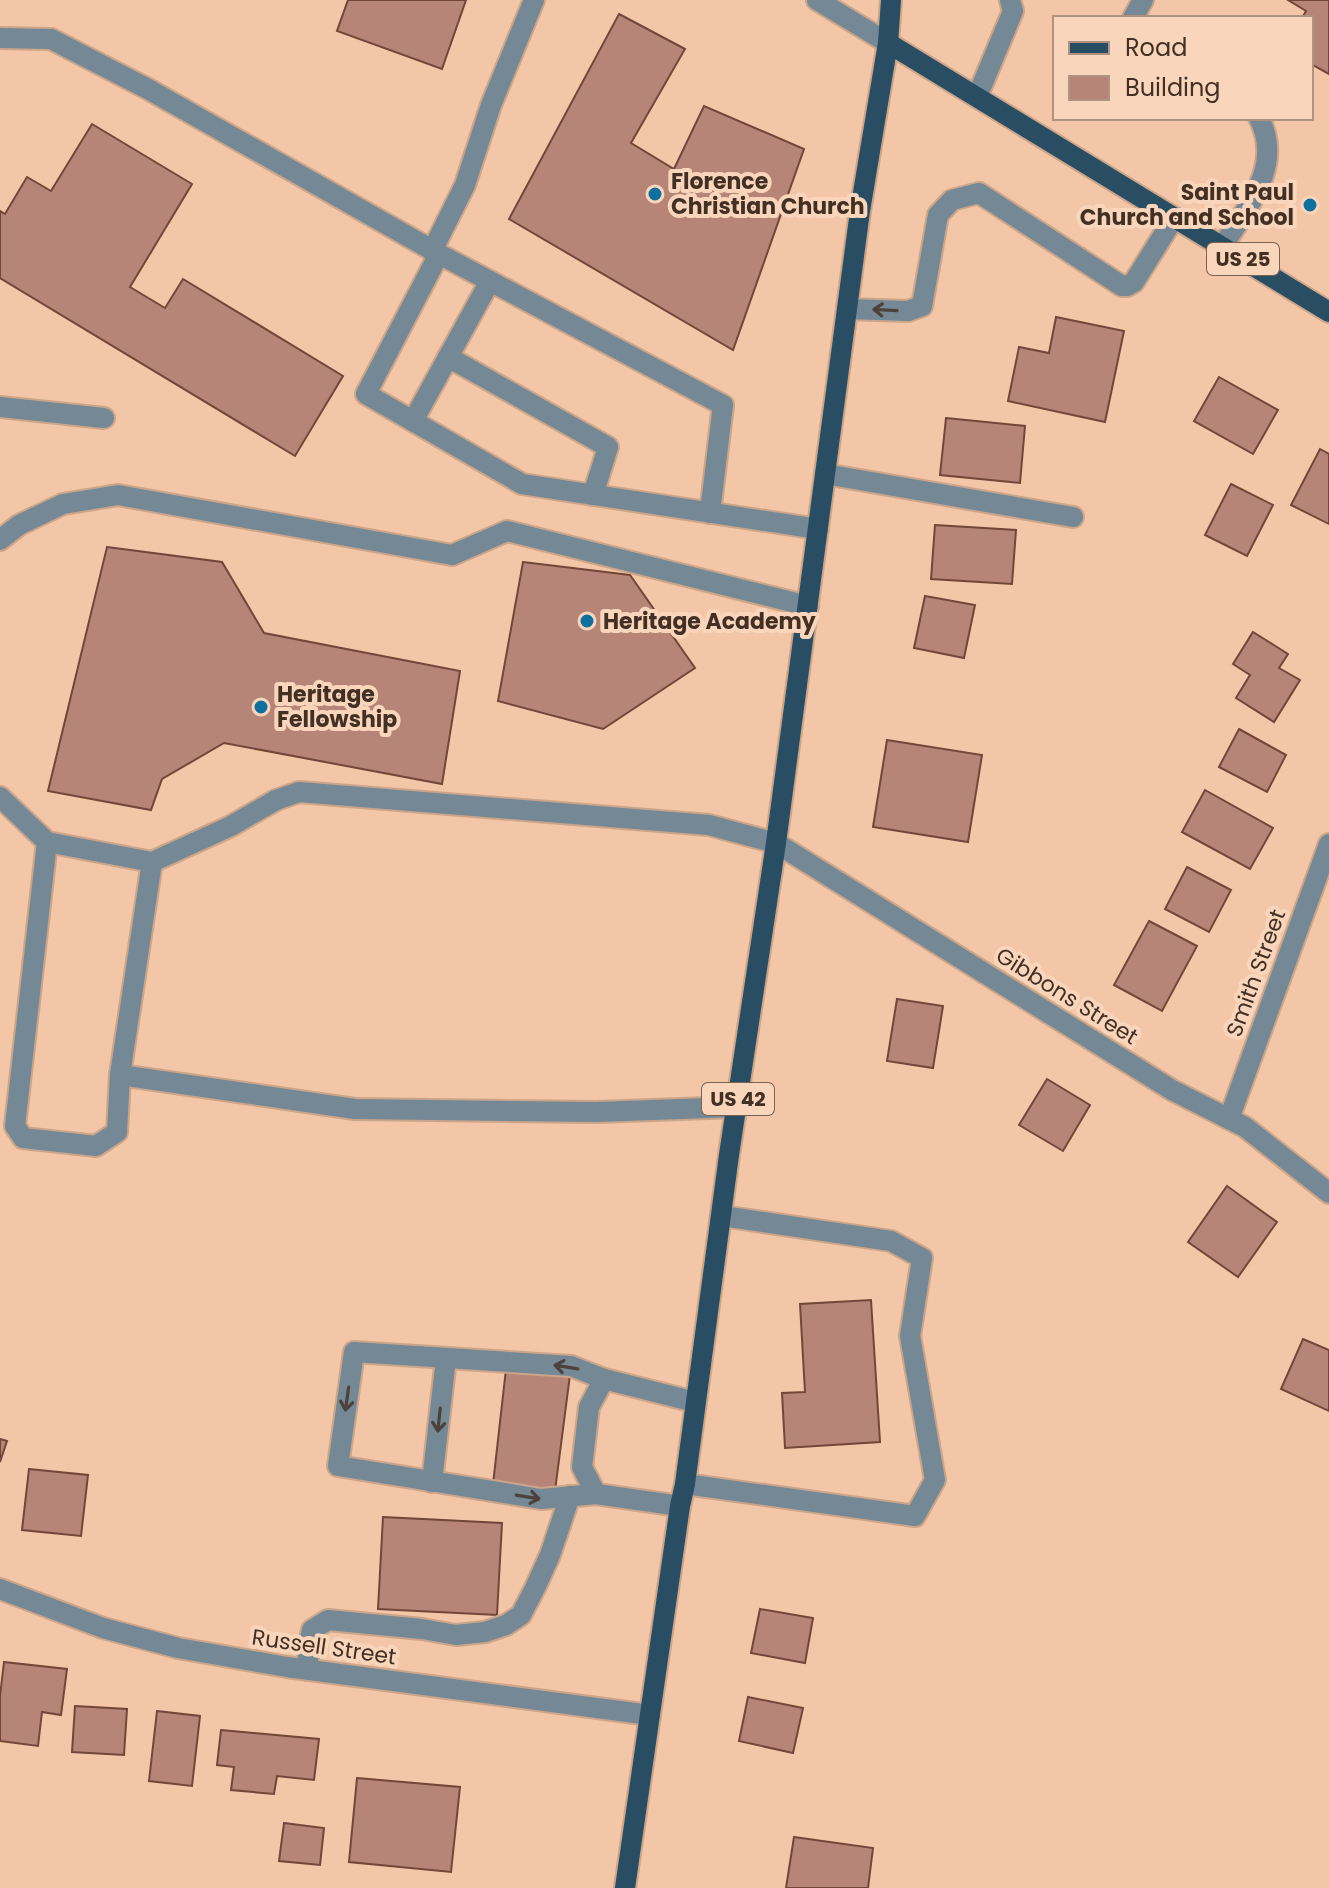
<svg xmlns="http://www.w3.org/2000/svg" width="1329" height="1888" font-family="Poppins,sans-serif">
<rect width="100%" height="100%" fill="#f2c6a7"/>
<g fill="#b78577" stroke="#73463a" stroke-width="2">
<path d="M348,0H466L442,69L337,31Z"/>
<path d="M1288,0H1329V74L1311,64V18H1302L1306,11Z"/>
<path d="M619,14L685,49L631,143L674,169L704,106L804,149L733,350L509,219Z"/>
<path d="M92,124L192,184L130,287L165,308L183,279L343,376L295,456L0,278V211L5,214L27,177L51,191Z"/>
<path d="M1056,317L1124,331L1105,422L1008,401L1019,347L1049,353Z"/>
<path d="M1219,377L1278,410L1253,454L1194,421Z"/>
<path d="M946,418L1025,426L1020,483L940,475Z"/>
<path d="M1320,449L1329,454V524L1291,505Z"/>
<path d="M1231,484L1273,505L1247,556L1205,535Z"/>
<path d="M935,525L1016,530L1012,584L931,579Z"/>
<path d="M107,547L222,562L264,633L460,671L442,784L224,743L162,779L151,810L48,791Z"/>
<path d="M523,562L630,575L695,668L603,729L498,701Z"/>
<path d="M925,596L975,605L964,658L914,648Z"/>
<path d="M1253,632L1288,654L1279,668L1300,680L1274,722L1236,698L1250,675L1233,664Z"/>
<path d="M1239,729L1286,755L1267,792L1219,767Z"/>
<path d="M887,740L982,755L968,842L873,827Z"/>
<path d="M1205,790L1273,828L1250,869L1182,832Z"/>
<path d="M1187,867L1231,890L1209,932L1165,909Z"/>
<path d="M1149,921L1197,946L1162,1011L1114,985Z"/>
<path d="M897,999L943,1006L933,1068L887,1061Z"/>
<path d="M1047,1079L1090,1105L1063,1151L1019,1125Z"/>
<path d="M1227,1186L1277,1222L1238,1277L1188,1242Z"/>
<path d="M871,1300L880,1442L785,1448L782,1393L805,1392L800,1304Z"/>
<path d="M1303,1339L1329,1350V1411L1281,1389Z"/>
<path d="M506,1369L570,1375L555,1491L493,1484Z"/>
<path d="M0,1439L7,1441L0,1462Z"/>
<path d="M29,1469L88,1475L81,1536L22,1530Z"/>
<path d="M383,1517L502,1523L497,1615L378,1609Z"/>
<path d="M760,1609L813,1618L805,1663L751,1653Z"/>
<path d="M4,1662L67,1669L61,1715L42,1712L38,1746L0,1741V1696Z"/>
<path d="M748,1697L803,1708L793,1753L739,1741Z"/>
<path d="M75,1706L127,1709L124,1755L72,1752Z"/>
<path d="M157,1711L200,1716L192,1786L149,1781Z"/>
<path d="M221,1730L319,1739L314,1780L277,1776L274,1794L231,1790L234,1767L217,1765Z"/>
<path d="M357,1778L460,1787L451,1872L349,1862Z"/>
<path d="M284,1823L324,1828L320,1865L279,1861Z"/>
<path d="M794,1837L873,1848L868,1888H786Z"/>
</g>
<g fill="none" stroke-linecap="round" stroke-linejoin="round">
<defs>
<g id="minor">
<path d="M817,0L888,43"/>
<path d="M1133,18L1143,0"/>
<path d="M0,38L51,39L148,89L439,254L366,394L522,484L818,529"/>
<path d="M977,97L1013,11L1010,0"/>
<path d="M1222,247C1247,207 1284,166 1259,118"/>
<path d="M432,251L465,185L491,105L534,0"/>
<path d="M439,254L723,405L710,513"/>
<path d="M847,309L908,311L922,306L938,215L952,200L979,193L1122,286H1127L1134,282L1174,218"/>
<path d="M448,357L608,447L593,495"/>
<path d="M0,407L104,418"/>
<path d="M413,421L490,281"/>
<path d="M825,474L1073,517"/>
<path d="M0,540L19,525L63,504L118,495L452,555L507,531L808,606"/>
<path d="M0,797L47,842L152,862L231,826L276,800L299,792L709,825L776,843L1172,1090L1245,1127L1329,1193"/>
<path d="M47,842L15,1126L23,1138L96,1146L117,1132L120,1075L152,862"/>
<path d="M120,1075L355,1109L596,1112L737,1107"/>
<path d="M1229,1119L1329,844"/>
<path d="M432,1482L446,1358"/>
<path d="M685,1484L915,1516L935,1480L910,1336L922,1258L891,1241L722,1216"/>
<path d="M596,1494L582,1467L589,1407L604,1379"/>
<path d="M680,1506L596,1494L541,1499L338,1466L354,1352L571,1366L604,1379L695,1402"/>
<path d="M0,1589L103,1628L178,1648L287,1667L650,1715"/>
<path d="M308,1670V1648L312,1630L328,1620L422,1629L456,1635L485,1632L506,1625L521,1615L535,1588L550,1555L570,1496"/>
</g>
<g id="major">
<path d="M888,43L1329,312"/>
<path d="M625,1888L680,1506L685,1484L729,1155L776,843L860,211L888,43L891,0"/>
</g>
</defs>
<use href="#minor" stroke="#cba58a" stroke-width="24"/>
<use href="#major" stroke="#cba58a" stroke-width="24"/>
<use href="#minor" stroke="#758895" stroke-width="20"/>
<use href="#major" stroke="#294d63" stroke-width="20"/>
</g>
<defs><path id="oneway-shaft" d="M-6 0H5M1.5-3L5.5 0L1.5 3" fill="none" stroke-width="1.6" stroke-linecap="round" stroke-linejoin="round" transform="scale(2)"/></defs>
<g stroke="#4c423b">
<use href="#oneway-shaft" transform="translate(885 310) rotate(-177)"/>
<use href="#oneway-shaft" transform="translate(566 1367) rotate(-171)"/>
<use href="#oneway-shaft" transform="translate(347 1399) rotate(98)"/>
<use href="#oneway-shaft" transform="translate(439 1420) rotate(96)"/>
<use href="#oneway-shaft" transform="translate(528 1497) rotate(9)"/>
</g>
<g fill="#0d709d" stroke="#f9d5bc" stroke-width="3">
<circle cx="655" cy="194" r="8"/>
<circle cx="1310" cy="205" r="8"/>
<circle cx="587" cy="621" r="8"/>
<circle cx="261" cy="707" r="8"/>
</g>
<g text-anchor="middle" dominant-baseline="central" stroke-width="8" stroke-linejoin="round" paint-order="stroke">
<g fill="#f9d5bc" stroke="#796252" stroke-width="2">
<rect x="1207" y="243" width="72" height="32" rx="6"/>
<rect x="702" y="1083" width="72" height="32" rx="6"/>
</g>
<g font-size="20" font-weight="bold" fill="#423024">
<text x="1243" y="259">US 25</text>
<text x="738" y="1099">US 42</text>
</g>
<g font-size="22" font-weight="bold" fill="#423024" stroke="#f9d5bc" text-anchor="start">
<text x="671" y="181">Florence<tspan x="671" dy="25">Christian Church</tspan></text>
<text x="1294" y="192" text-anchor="end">Saint Paul<tspan x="1294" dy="25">Church and School</tspan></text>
<text x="603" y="621">Heritage Academy</text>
<text x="277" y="694">Heritage<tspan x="277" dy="25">Fellowship</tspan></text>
</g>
<g font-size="22" fill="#423024" stroke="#f9d5bc">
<text transform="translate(1256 973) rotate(-70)">Smith Street</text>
<text transform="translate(1067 996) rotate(32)">Gibbons Street</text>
<text transform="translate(324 1647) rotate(8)">Russell Street</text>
</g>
</g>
<rect x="1053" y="16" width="260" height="104" fill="#f9d5bc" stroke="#b0937f" stroke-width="2"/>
<rect x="1069" y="42" width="40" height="12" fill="#294d63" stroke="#b0937f" stroke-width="2"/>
<text x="1125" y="56" font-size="24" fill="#423024">Road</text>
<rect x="1069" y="76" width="40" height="24" fill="#b78577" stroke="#b0937f" stroke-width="2"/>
<text x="1125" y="96" font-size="24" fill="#423024">Building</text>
</svg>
